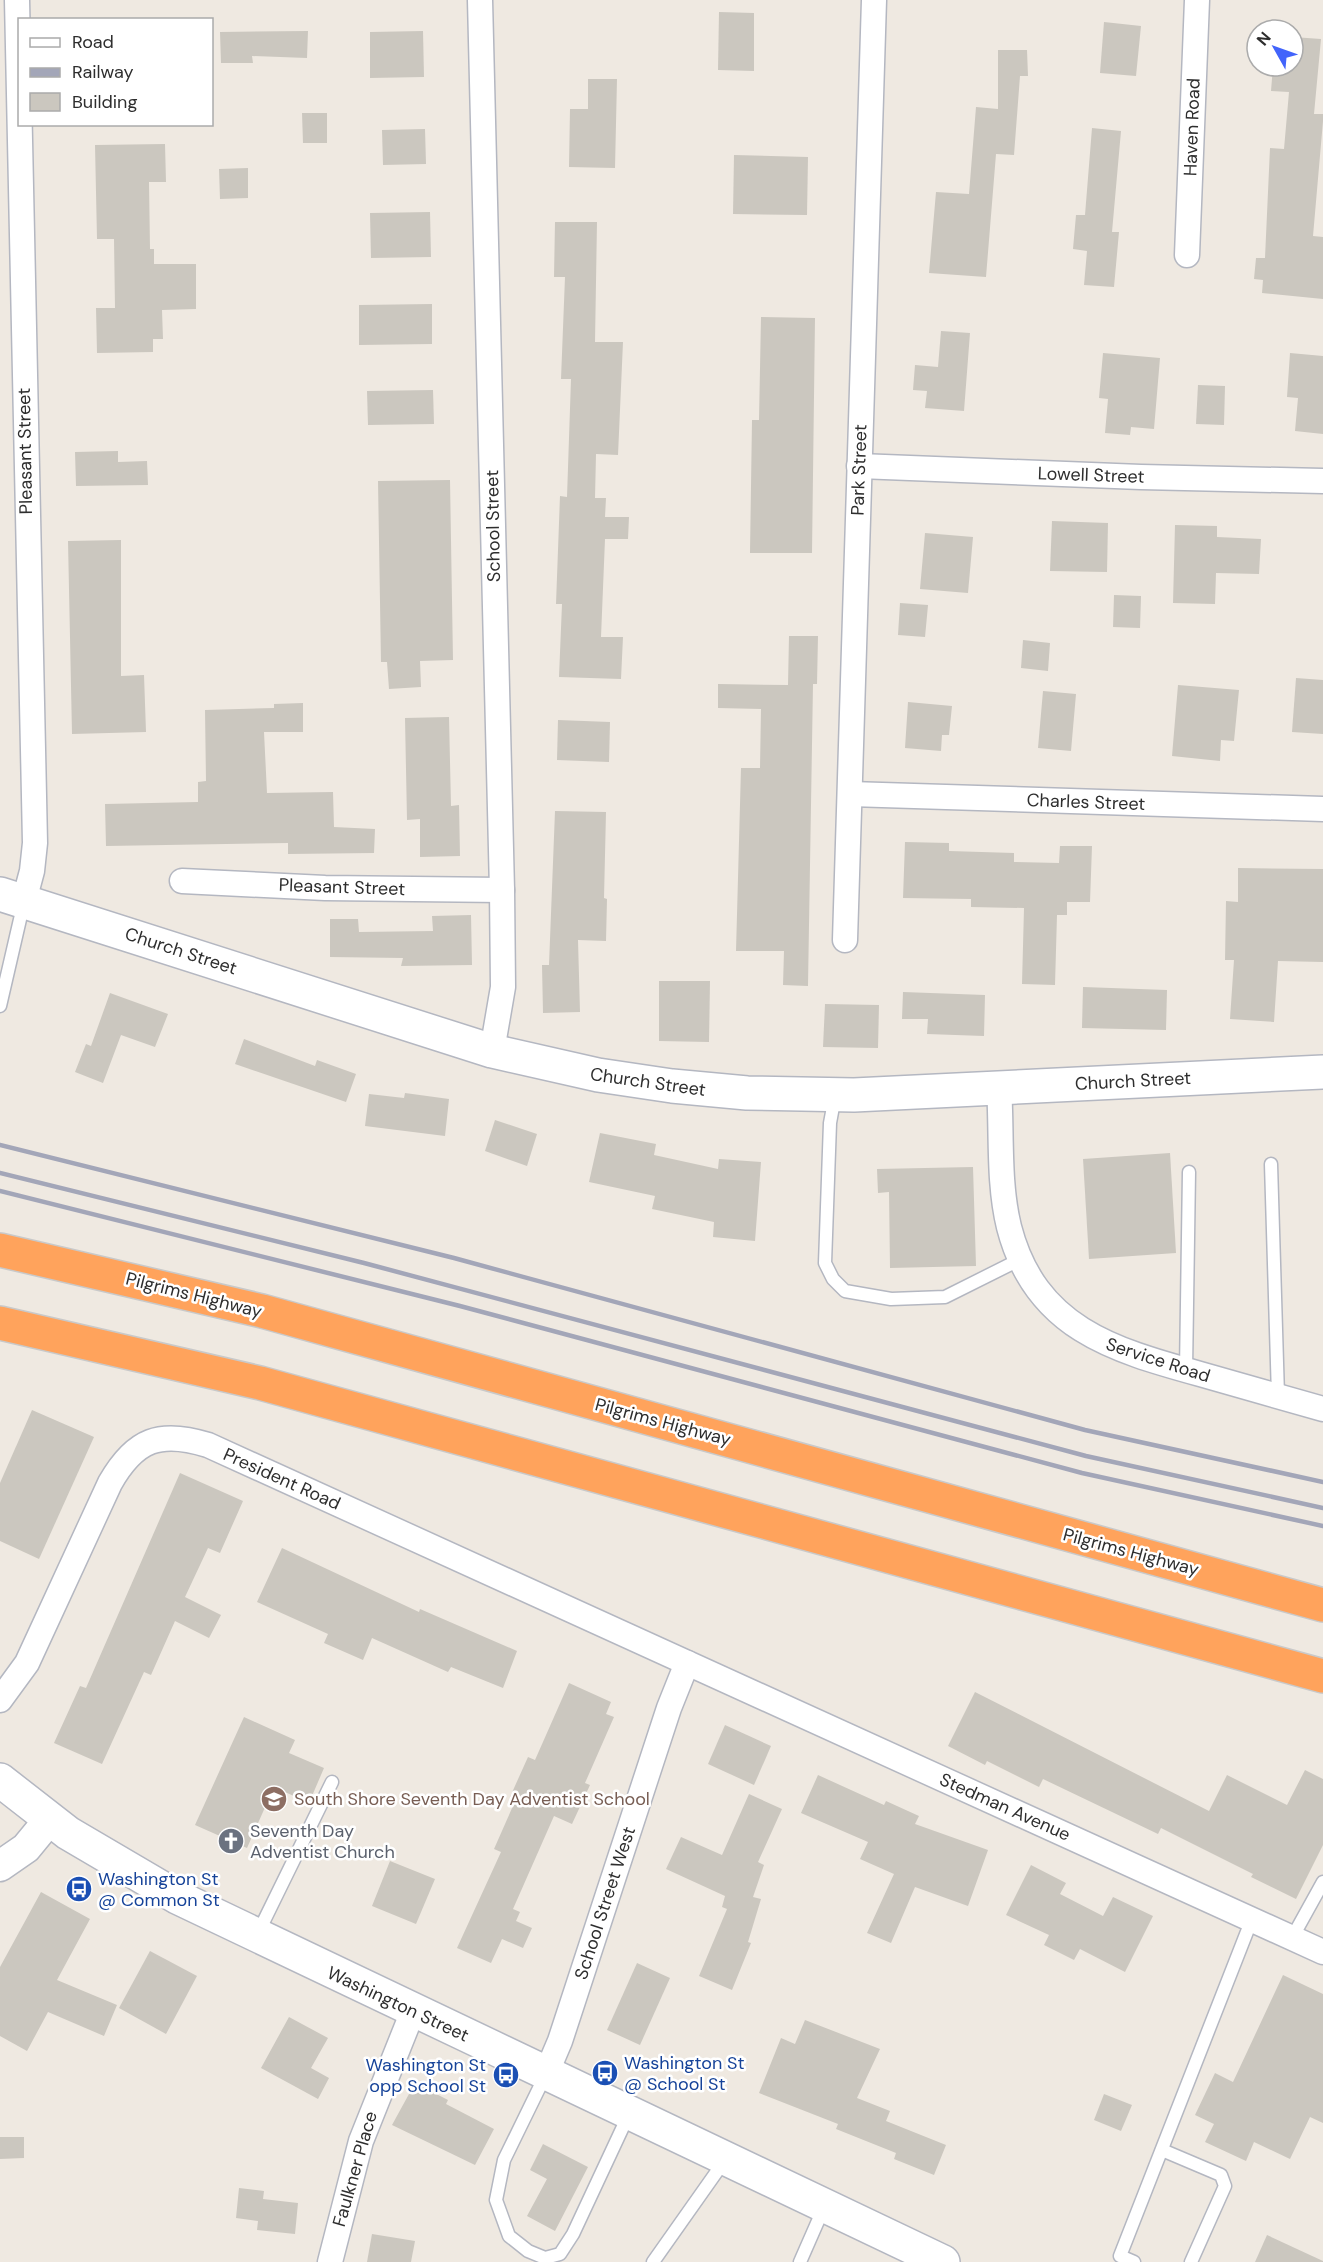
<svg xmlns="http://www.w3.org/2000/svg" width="1323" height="2262" font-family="'DM Sans',sans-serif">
<rect width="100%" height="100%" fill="#efe9e1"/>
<g fill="#cbc7bf">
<path d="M719,12L754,13V71L718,70Z"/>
<path d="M1104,22L1141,26L1136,76L1100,73Z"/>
<path d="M308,31L307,58L252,56L253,63H221L220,32Z"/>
<path d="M423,31L424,77L370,78V32Z"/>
<path d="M1293,37L1321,39L1314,114H1323V121L1313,236L1323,237V299L1262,293L1263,280L1254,279L1256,258H1265L1270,148L1284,149L1289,92L1271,91L1273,66H1293Z"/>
<path d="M998,50H1027L1028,76H1020L1014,155L996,154L986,277L929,273L936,192L969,194L976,107L998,109Z"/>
<path d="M588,79H617L615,168L569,167L570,109H588Z"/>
<path d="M302,113H327V143H303Z"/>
<path d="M1092,128L1121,131L1112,232H1119L1114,287L1084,285L1087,251L1073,249L1076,215H1085Z"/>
<path d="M425,129L426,164L383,165L382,130Z"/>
<path d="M165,144L166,182H149L150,249H154V264H196V309L162,310L163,339H153V352L97,353L96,308H115L114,239H97L95,145Z"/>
<path d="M734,155L808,157L807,215L733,214Z"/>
<path d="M248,168V198L220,199L219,169Z"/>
<path d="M430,212L431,257L371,258L370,213Z"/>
<path d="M555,222H597L595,342H623L618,455L596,454L595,498H606L605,517H629L628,539H605L601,637H623L621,679L559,677L562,604H556L560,496L567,497L571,379H561L565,277H554Z"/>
<path d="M432,304V344L359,345V305Z"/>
<path d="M761,317L815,318L812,553H750L752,420H759Z"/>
<path d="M941,331L970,333L964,411L925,408L927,391L913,390L915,365L938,367Z"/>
<path d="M1103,353L1160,358L1154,429L1131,427L1130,435L1105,433L1108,399L1099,398Z"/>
<path d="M1290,353L1323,356V434L1295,431L1298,398L1287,397Z"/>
<path d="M1198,385L1225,386L1224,425L1196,424Z"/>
<path d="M433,390L434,424L368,425L367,391Z"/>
<path d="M118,451V462L147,461L148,485L76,486L75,452Z"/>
<path d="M450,480L453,660L420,661L421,687L389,689L387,662H381L378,481Z"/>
<path d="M1052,521L1108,523L1107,572L1050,571Z"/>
<path d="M1175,525L1217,526V537L1261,539L1259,574L1216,573L1215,604L1173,603Z"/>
<path d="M925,533L973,537L968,593L920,589Z"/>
<path d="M121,540V676L144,675L146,732L72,734L68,541Z"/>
<path d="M1114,595L1141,596L1140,628L1113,627Z"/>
<path d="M900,603L928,605L925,637L898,635Z"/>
<path d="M789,636H818L817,684H813L808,986L783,985L784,951H736L741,768H760L761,709L718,708V684L788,685Z"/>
<path d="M1023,640L1050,643L1048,671L1021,668Z"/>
<path d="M1296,678L1323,680V734L1292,732Z"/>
<path d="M1178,685L1239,690L1234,741L1221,740L1220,761L1172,756Z"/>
<path d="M1043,691L1076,694L1071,751L1038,748Z"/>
<path d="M908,702L952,706L949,735H942L941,751L905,748Z"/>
<path d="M303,703V732H264L267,793L333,792L334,827L375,829L374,853L288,854V843L106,846L105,804L198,802V782L206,781L205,710L274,708V704Z"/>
<path d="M449,717L451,806L459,805L460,856L420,857V819L407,820L405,718Z"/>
<path d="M558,720L610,722L609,762L557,760Z"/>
<path d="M555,811L606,812L604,898L607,899L606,941L578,940L580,1012L543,1013L542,965H549Z"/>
<path d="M905,842L949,843V851L1014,853V862L1059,863L1060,846H1092L1090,902H1067V915H1057L1055,985L1022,984L1024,908L971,907V899L903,898Z"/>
<path d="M1238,868L1323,869V962L1278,961L1274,1022L1230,1019L1234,960H1225L1226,901L1238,902Z"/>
<path d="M471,915L472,965L401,966L403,958L330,957V919H358L359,932L433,931L432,916Z"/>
<path d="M659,981H710L709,1042L659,1041Z"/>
<path d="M1083,987L1167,990L1166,1030L1082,1028Z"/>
<path d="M903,992L985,995L984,1036L927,1034L928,1019H902Z"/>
<path d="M110,993L168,1014L155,1047L121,1035L103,1083L75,1072L86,1044L91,1046Z"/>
<path d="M825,1004L879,1005L878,1048L823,1047Z"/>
<path d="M244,1039L315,1066L317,1060L356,1074L346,1102L235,1064Z"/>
<path d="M405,1093L449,1099L445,1136L365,1126L369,1094L404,1098Z"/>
<path d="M495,1120L537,1134L527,1166L485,1151Z"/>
<path d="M600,1133L656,1144L654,1155L718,1169L719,1159L761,1162L755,1241L713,1237L714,1222L652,1209L655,1196L589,1182Z"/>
<path d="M1170,1153L1176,1253L1089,1259L1083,1159Z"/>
<path d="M973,1167L976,1266L890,1268L889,1192L878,1193L877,1169Z"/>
<path d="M32,1410L94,1437L39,1559L0,1541V1483Z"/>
<path d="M180,1473L243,1501L220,1553L208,1548L185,1597L221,1615L209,1638L175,1621L151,1675L144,1672L102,1764L54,1743L80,1686L86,1688Z"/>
<path d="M282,1548L419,1612L420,1609L517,1651L503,1688L451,1667L448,1672L372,1638L363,1660L324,1643L328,1634L257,1602Z"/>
<path d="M569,1683L611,1702L606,1714L614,1717L585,1783L590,1785L572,1824L554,1816L513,1909L520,1912L516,1921L532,1928L523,1948L502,1939L491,1963L457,1948L501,1852L494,1849L516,1799L510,1797L528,1757L535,1760Z"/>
<path d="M975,1692L1209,1811L1227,1775L1287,1805L1305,1770L1323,1779V1845L1296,1899L1251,1877L1253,1874L1161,1828L1158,1834L1043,1779L1039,1787L987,1761L985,1765L948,1746Z"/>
<path d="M244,1717L295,1740L289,1753L324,1768L309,1803L274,1787L247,1848L195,1825Z"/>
<path d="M725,1725L771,1746L754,1785L708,1764Z"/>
<path d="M818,1775L884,1805L886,1801L919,1816L915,1824L988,1850L968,1906L915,1887L891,1943L867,1933L894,1874L860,1859L868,1842L801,1813Z"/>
<path d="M749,1794L782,1809L758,1862L764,1865L753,1897L761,1899L748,1942L751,1943L732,1990L699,1976L727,1909L722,1907L725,1896L666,1869L681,1837L722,1855Z"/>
<path d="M390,1861L435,1879L416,1924L372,1906Z"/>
<path d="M1031,1865L1066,1883L1060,1894L1103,1916L1113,1897L1153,1916L1125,1972L1080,1949L1074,1960L1044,1945L1049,1935L1006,1915Z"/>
<path d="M41,1892L90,1919L57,1980L117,2005L104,2036L48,2012L27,2051L0,2036V1967Z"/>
<path d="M150,1951L197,1976L166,2034L119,2008Z"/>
<path d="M637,1963L670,1978L640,2045L607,2030Z"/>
<path d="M1283,1975L1323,1994V2123L1310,2117L1290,2159L1254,2142L1246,2161L1205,2142L1214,2124L1195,2115L1215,2073L1233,2082Z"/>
<path d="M289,2017L328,2038L311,2068L329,2078L318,2099L261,2068Z"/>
<path d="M805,2020L880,2049L857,2098L890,2111L886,2121L946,2145L934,2175L894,2159L896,2153L836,2129L838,2124L759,2093L781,2038L795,2044Z"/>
<path d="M415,2083L448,2100L446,2104L494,2129L475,2165L392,2125Z"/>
<path d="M1104,2094L1132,2105L1121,2131L1094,2120Z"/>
<path d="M0,2137H24V2158L0,2159Z"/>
<path d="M543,2144L588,2167L555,2231L527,2216L547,2179L530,2170Z"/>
<path d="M239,2188L264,2191L263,2199L298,2203L295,2234L257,2230L258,2221L236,2218Z"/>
<path d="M372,2234L415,2241L411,2262H367Z"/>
<path d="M1267,2235L1323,2261V2262H1255Z"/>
</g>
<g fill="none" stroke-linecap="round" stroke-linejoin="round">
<defs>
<g id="service">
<path d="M0,1006L24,902"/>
<path d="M835,1096L830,1123L825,1263L833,1279L845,1291L891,1299L945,1297L1021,1259"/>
<path d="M1271,1164L1278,1396"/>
<path d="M1186,1370L1189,1172"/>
<path d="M258,1933L332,1782"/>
<path d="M1292,1938L1323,1882"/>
<path d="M546,2074L504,2160L496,2200L509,2236L528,2251L545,2258L560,2254L573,2234L629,2114"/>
<path d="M1162,2150L1221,2175L1225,2186L1191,2262"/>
<path d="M653,2262L725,2160"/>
<path d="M800,2262L825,2205"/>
<path d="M1134,2262L1120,2256L1252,1919"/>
</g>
<g id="minor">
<path d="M17,0L35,843L32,871L24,901"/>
<path d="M480,0L502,890L503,987L492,1051"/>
<path d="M1187,255L1197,0"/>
<path d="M859,466L1141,477L1323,481"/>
<path d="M850,794L1323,809"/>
<path d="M182,881L325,888L502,890"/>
<path d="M845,940L874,0"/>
<path d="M999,1087C1002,1132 998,1183 1009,1227C1035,1328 1113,1350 1200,1374C1241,1386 1282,1397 1323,1409"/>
<path d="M0,1700L27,1663L110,1483C135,1439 160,1430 208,1445L1323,1952"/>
<path d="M546,2074L560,2041L669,1708L687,1663"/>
<path d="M330,2262L361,2141L413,2011"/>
</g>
<path id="tertiary" d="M0,1866L26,1848L49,1820"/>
<g id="secondary">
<path d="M0,894L492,1051L598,1075L672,1086L747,1093L854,1095L1323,1072"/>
<path d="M0,1780L68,1833L177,1897L943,2262"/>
</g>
<g id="motorway">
<path d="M0,1250L262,1311L1323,1605"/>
<path d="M0,1323L260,1383L1323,1676"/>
</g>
</defs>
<use href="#service" stroke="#b4b7c1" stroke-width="15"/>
<use href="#minor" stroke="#b4b7c1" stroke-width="27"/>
<use href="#tertiary" stroke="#b4b7c1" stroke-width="33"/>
<use href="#secondary" stroke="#b4b7c1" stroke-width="36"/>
<use href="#motorway" stroke="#c9c9c9" stroke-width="36"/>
<use href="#service" stroke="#fff" stroke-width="12"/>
<use href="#minor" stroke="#fff" stroke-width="24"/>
<use href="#tertiary" stroke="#fff" stroke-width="30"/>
<use href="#secondary" stroke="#fff" stroke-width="33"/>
<use href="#motorway" stroke="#ffa35c" stroke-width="33"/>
<g stroke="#a3a6b8" stroke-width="4.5">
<path d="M0,1145L454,1258L1085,1430L1323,1482"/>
<path d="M0,1173L364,1263L1086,1456L1323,1508"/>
<path d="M0,1191L460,1306L1082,1473L1323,1526"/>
</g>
</g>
<defs>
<symbol id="school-disc" viewBox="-11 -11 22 22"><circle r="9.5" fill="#8d6e63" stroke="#fff"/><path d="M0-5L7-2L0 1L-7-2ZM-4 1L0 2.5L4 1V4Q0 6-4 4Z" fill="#fff"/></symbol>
<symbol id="church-disc" viewBox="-11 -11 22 22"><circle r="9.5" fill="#6b7280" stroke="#fff"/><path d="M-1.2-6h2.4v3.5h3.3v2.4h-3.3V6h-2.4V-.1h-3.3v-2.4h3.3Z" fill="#fff"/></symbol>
<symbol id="bus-disc" viewBox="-11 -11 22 22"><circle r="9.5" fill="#1a4fb4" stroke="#fff"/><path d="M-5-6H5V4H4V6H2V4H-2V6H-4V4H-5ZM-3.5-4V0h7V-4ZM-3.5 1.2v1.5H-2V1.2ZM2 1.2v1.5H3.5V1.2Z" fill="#fff"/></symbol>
</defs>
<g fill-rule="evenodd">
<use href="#school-disc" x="259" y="1784" width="30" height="30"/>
<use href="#church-disc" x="216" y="1826" width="30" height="30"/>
<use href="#bus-disc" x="64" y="1874" width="30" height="30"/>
<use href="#bus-disc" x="590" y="2058" width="30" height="30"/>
<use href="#bus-disc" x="491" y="2060" width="30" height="30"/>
</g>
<g text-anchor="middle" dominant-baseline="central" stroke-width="5" stroke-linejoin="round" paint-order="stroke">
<g font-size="18" fill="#2e2e2e" stroke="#fff">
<text transform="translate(1192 127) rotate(-88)">Haven Road</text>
<text transform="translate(25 451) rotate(-91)">Pleasant Street</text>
<text transform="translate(859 470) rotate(-88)">Park Street</text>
<text transform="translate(1091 475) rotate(2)">Lowell Street</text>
<text transform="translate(493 526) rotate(-91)">School Street</text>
<text transform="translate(1086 802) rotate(2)">Charles Street</text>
<text transform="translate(342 887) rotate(2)">Pleasant Street</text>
<text transform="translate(181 951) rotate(18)">Church Street</text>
<text transform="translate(1133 1081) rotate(-3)">Church Street</text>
<text transform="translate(648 1082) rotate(8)">Church Street</text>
<text transform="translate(194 1295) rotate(14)">Pilgrims Highway</text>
<text transform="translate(1158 1360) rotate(18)">Service Road</text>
<text transform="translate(663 1422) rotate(15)">Pilgrims Highway</text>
<text transform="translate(282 1479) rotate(24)">President Road</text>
<text transform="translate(1131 1552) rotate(15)">Pilgrims Highway</text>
<text transform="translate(1005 1807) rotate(24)">Stedman Avenue</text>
<text transform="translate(605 1903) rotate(-72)">School Street West</text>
<text transform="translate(398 2004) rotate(25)">Washington Street</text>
<text transform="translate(355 2169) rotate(-74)">Faulkner Place</text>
</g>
<g font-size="18" fill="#785e54" stroke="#fff" text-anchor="start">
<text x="294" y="1799">South Shore Seventh Day Adventist School</text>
</g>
<g font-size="18" fill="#5b616d" stroke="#fff" text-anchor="start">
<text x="250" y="1831">Seventh Day<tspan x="250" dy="21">Adventist Church</tspan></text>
</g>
<g font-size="18" fill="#164399" stroke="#fff" text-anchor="start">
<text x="98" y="1879">Washington St<tspan x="98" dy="21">@ Common St</tspan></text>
<text x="624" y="2063">Washington St<tspan x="624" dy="21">@ School St</tspan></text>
<text x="486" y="2065" text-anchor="end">Washington St<tspan x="486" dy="21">opp School St</tspan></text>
</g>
</g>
<rect x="18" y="18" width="195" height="108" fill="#ffffff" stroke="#ababab" stroke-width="1.5"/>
<rect x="30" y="38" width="30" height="9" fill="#ffffff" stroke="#ababab" stroke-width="1.5"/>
<text x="72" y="48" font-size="18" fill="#2e2e2e">Road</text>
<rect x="30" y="68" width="30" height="9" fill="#a3a6b8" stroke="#ababab" stroke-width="1.5"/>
<text x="72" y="78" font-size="18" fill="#2e2e2e">Railway</text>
<rect x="30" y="93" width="30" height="18" fill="#cbc7bf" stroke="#ababab" stroke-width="1.5"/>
<text x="72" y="108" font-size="18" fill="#2e2e2e">Building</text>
<g transform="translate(1275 48) rotate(310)"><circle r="28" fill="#ffffff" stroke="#ababab" stroke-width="1.5"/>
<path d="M0-4.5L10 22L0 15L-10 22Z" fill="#4264fb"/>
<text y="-9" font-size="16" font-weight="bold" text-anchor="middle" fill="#2e2e2e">N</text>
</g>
</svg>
